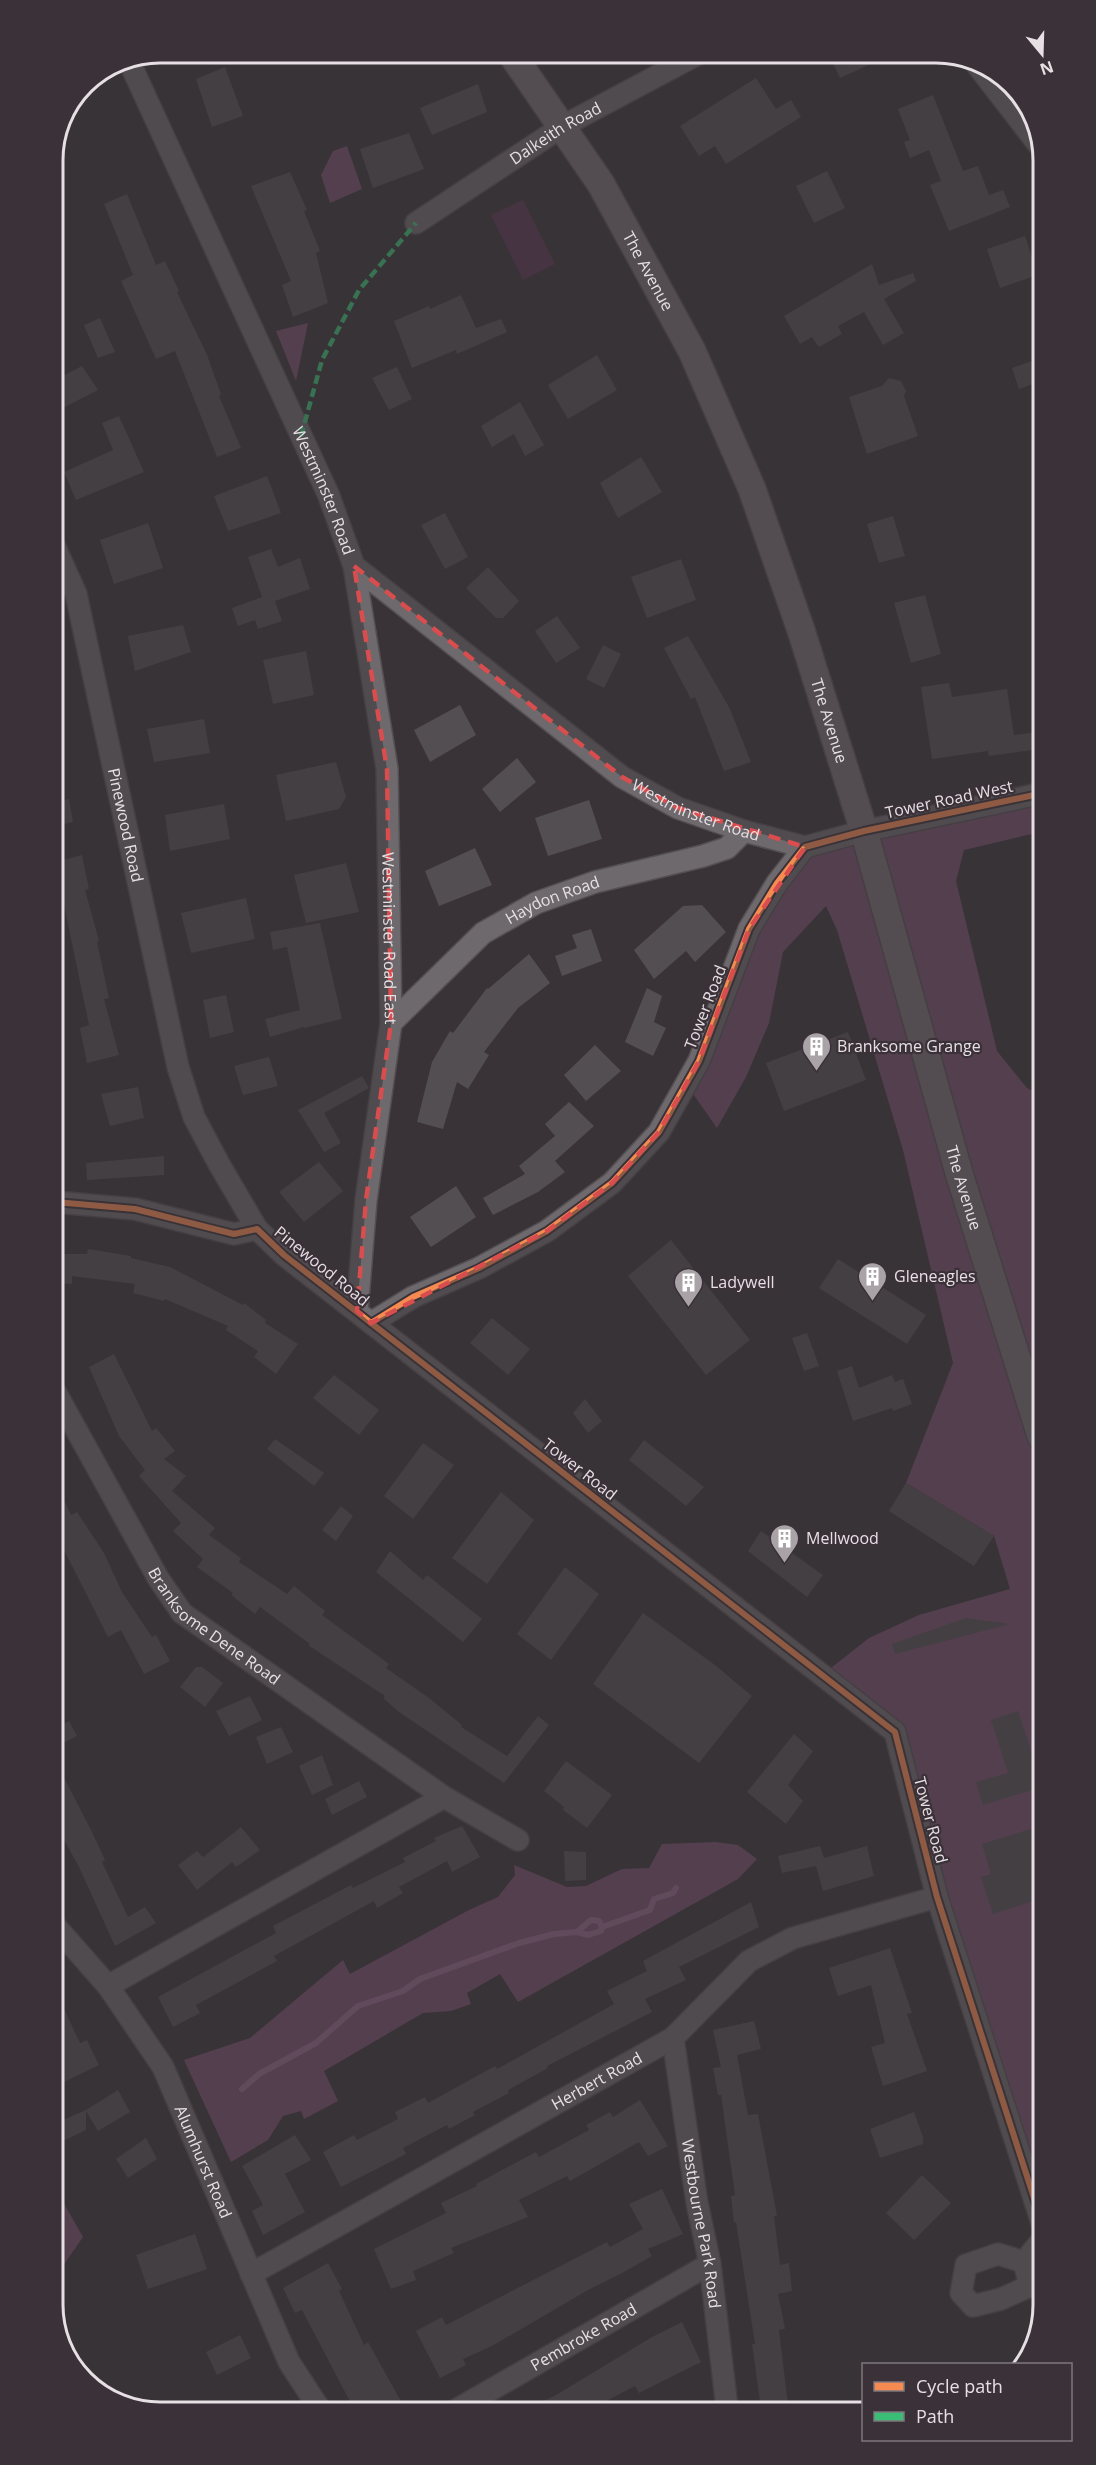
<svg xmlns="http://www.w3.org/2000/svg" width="1096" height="2465" font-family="'Open Sans',sans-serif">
<rect width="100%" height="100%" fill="#393337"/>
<path fill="#5a3653" d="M523,200L555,264L523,280L491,215Z"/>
<g fill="#764e6e">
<path d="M347,146L362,189L330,203L321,175L333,151Z"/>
<path d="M308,323L296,381L276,331Z"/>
<path d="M1039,794L1040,832L964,850L956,881L997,1051L1027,1088L1040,1094V1180H1039L1041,1186L1043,2226L895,1732L822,1675L869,1638L919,1615L1010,1589L994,1536L906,1483L953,1363L903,1150L837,930L826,906L783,952L769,1023L746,1077L717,1128L686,1084L728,984L805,847Z"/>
<path d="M715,1842L738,1845L757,1859L738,1879L518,2002L500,1974L467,1993L471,2004L451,2011L423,2013L324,2071L338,2101L304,2119L301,2111L283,2116L268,2140L231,2162L184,2060L250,2038L343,1960L350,1974L469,1910L498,1897L515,1875L514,1865L567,1887L586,1886L622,1869L649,1868L662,1844Z"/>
<path d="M58,2193L83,2237L58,2273Z"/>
</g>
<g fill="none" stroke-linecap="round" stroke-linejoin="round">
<g stroke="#926689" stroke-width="6">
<path d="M577,1932L591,1920L599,1921L602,1927"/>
<path d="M242,2089L259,2074L316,2043L358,2006L403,1991L420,1979L519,1943L554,1934L577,1932L588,1935L601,1931L602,1927L650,1910L654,1899L673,1893L676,1888"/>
</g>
</g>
<g fill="#534e51">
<path d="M828,53H895L840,78Z"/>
<path d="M225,67L243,116L212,127L196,79Z"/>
<path d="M756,78L776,109L791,100L801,117L726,164L715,146L699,156L680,126Z"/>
<path d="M478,84L487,112L432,135L420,108Z"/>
<path d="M933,95L963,171L978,166L989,195L1003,190L1010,207L949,231L930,185L941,181L929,150L910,158L904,142L910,140L898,109Z"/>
<path d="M409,133L424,169L373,188L360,149Z"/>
<path d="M827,171L845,208L814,223L796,186Z"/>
<path d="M290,172L307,210L304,211L320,251L316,253L328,303L293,317L282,285L291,281L251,186Z"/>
<path d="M127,194L156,265L165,261L179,291L177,292L207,355L221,394L219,396L241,448L217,457L175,351L156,359L121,281L133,275L104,204Z"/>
<path d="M1025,236L1038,275L1000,288L987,249Z"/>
<path d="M872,264L879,285L913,273L916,281L884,299L904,333L883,345L864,312L838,326L842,334L819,347L812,337L800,344L784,316Z"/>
<path d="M461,295L476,328L501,319L507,332L457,354L456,350L412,368L394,321L429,306L430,309Z"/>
<path d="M100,318L115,352L98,358L84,325Z"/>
<path d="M597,355L617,390L568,419L548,385Z"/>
<path d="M1038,359V382L1019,389L1012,368Z"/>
<path d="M82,366L98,390L53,413V381Z"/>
<path d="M397,367L412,399L389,410L372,378Z"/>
<path d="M889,378L901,381L906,391L904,396L918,436L867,454L849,397L882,386Z"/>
<path d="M520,402L544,445L525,456L514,434L492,447L481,426Z"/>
<path d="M119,416L144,472L76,500L64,472L113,450L102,423Z"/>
<path d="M641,457L662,492L618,518L600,483Z"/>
<path d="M267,476L281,513L228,531L214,496Z"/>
<path d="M445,513L468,557L445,569L421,525Z"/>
<path d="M893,516L905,556L879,563L867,524Z"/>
<path d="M148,523L163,568L114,584L100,540Z"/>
<path d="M271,549L278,567L300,558L310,589L275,601L282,621L258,629L255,620L238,626L232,608L262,597L248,557Z"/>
<path d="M681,559L696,600L647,618L631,577Z"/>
<path d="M488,567L519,601L503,618H496L466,588Z"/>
<path d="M925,595L941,654L911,663L894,603Z"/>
<path d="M557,616L580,648L556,663L535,631Z"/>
<path d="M183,625L191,652L135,671L128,636Z"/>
<path d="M688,636L730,709L751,762L724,771L695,697L691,699L664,648Z"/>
<path d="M603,645L621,654L604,688L586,679Z"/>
<path d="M306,651L314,695L273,704L263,660Z"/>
<path d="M949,683L952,697L1007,689L1014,735L1039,732V749L989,756L988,751L932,759L921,687Z"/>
<path d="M460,705L476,735L430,762L414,730Z"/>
<path d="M204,719L210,753L154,762L147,729Z"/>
<path d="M517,758L536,782L500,812L482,789Z"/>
<path d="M336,762L346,797L339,809L286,821L276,775Z"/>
<path d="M69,799L73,822L54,826V802Z"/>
<path d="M589,800L602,839L548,856L535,818Z"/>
<path d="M224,804L230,839L170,851L165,815Z"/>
<path d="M475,848L492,885L439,906L425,871Z"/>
<path d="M82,855L89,889L85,890L99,941L97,942L109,998L104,999L119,1055L87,1063L80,1028L89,1025L62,895L58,896L55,881V862Z"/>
<path d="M346,863L359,912L306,923L294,875Z"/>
<path d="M246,898L255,939L191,953L181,913Z"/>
<path d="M702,905L726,932L695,962L686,951L654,979L634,950L683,906Z"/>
<path d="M320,923L342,1019L304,1028V1027L270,1037L265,1019L300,1010L287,947L273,950L270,932Z"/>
<path d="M591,929L602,961L562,976L555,956L577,948L572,935Z"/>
<path d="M529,954L550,983L518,1008L484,1052L489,1055L468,1089L457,1082L443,1129L417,1122L432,1062L450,1031L453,1033L487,988L488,989Z"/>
<path d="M647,988L662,996L654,1022L666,1028L653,1056L625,1042Z"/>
<path d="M226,995L234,1032L210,1038L203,1000Z"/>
<path d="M848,1032L866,1080L784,1111L766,1063Z"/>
<path d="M595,1045L621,1071L586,1101L564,1075Z"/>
<path d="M269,1057L278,1086L243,1095L234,1066Z"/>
<path d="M362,1076L369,1088L324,1113L341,1143L324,1152L298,1110Z"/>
<path d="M138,1087L144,1118L110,1126L101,1094Z"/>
<path d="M569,1102L594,1126L555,1161L565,1172L538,1192L493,1215L483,1198L525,1174L519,1166L555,1136L545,1124Z"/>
<path d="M164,1156V1175L87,1180L86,1163Z"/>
<path d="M319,1162L343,1191L304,1222L279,1192Z"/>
<path d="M456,1186L476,1217L431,1247L410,1217Z"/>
<path d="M671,1240L750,1340L706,1375L628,1276Z"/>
<path d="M88,1249L131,1256V1258L170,1267L243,1305L244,1303L266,1320L265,1323L298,1344L276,1374L254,1357L258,1351L226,1330L228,1326L165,1299L164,1301L133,1293L135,1284L72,1276V1284L56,1283V1254H87Z"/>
<path d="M838,1259L926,1315L907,1344L819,1288Z"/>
<path d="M492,1318L530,1349L508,1375L470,1343Z"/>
<path d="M807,1333L819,1366L804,1371L792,1338Z"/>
<path d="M114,1354L152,1431L156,1428L175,1451L164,1459L186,1476L172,1491L215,1528L209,1535L241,1558L239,1562L287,1594L294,1586L325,1611L322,1615L389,1664L386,1668L429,1698L462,1725L461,1727L507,1756L538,1716L549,1725L504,1783L399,1712L383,1698L385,1696L308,1645L310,1644L260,1607L255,1614L231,1595L233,1593L197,1567L203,1559L173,1531L181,1523L139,1476L145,1470L119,1436L89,1367Z"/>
<path d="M852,1366L859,1388L892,1375L895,1382L903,1379L912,1404L893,1411L892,1408L853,1421L837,1371Z"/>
<path d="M334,1375L379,1410L359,1435L313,1398Z"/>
<path d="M585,1399L602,1421L588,1433L573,1413Z"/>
<path d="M275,1439L324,1473L314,1486L267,1449Z"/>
<path d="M644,1440L704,1487L686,1506L629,1460Z"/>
<path d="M423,1443L454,1465L413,1519L384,1496Z"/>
<path d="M56,1482L71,1515L77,1512L104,1553L122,1592L152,1637L156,1635L170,1661L144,1674L121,1630L108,1637L64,1550L61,1552L56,1542Z"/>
<path d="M906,1483L994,1536L974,1566L889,1511Z"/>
<path d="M501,1492L534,1520L487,1584L452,1558Z"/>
<path d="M341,1506L353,1516L336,1541L322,1530Z"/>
<path d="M761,1531L823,1575L807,1597L748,1551Z"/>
<path d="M390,1551L423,1580L427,1575L482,1619L463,1642L376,1572Z"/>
<path d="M565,1567L599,1594L551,1660L517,1634Z"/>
<path d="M643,1613L715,1665L752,1696L699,1763L593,1684Z"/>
<path d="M966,1618L1010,1624L895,1654L892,1644Z"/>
<path d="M196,1667H202L223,1683L205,1707L180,1687Z"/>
<path d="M250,1696L262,1720L229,1736L216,1711Z"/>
<path d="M1018,1711L1036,1765L1042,1762V1787L983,1805L976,1782L1008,1773L991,1720Z"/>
<path d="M69,1721L77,1736L57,1746V1727Z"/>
<path d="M281,1727L293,1752L267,1764L256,1737Z"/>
<path d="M794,1734L813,1751L788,1785L803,1801L786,1824L747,1792Z"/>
<path d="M322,1755L333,1785L312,1795L299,1766Z"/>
<path d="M566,1761L612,1795L587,1828L563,1810L564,1807L544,1791Z"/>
<path d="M57,1764L92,1832L105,1860L102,1862L128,1917L145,1907L156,1923L115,1946L79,1867L57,1827Z"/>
<path d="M359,1781L367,1797L332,1815L325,1799Z"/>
<path d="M462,1826L480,1857L452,1872L447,1861L399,1887L403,1893L377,1908L374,1901L274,1956L277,1961L196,2005L200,2013L173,2027L158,1997L276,1933L273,1926L351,1885L353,1888L405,1862L403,1858L436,1841L434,1838Z"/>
<path d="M241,1827L260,1850L236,1867L232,1862L197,1890L178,1865L197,1851L203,1857Z"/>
<path d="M1031,1829L1042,1867V1898L993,1914L981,1877L991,1874L982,1844Z"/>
<path d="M820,1846L824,1858L867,1846L874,1876L823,1891L816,1866L782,1873L778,1856Z"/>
<path d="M564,1851L586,1852V1880L565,1881Z"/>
<path d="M751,1902L759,1927L679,1967L686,1980L645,1999L652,2012L547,2066L548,2068L508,2090L509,2093L473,2112L475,2115L449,2129L447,2125L403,2148L406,2154L341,2187L323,2152L354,2135L357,2140L398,2119L395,2112L425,2097L428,2103L495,2066L497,2069L614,2004L607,1991L647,1971L643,1961Z"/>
<path d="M890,1948L912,2013L907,2014L927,2071L883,2086L871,2047L885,2043L871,1985L838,1996L829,1968Z"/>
<path d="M57,1994L80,2043L87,2040L99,2065L58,2085Z"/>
<path d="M754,2021L761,2049L737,2055L748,2115L758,2114L777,2216H774L780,2265L789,2263L792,2291L778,2294L785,2329L779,2330L788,2405L761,2408L752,2344H755L736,2222L734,2223L731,2196L735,2195L721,2095H718L713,2068L721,2067L713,2030Z"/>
<path d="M118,2090L130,2112L98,2131L86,2111V2130L63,2141L58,2122L86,2110Z"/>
<path d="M640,2100L668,2146L648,2156L639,2142L570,2181L567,2176L519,2200L528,2217L451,2248L454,2253L413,2271L416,2280L391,2289L374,2249L446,2213L441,2203L477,2186L476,2184L536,2152L539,2157L589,2130L586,2125L610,2112L613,2117Z"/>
<path d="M914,2112L923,2137V2144L880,2158L870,2129Z"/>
<path d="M295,2135L311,2160L285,2174L305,2212L263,2235L252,2211L263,2205L242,2166Z"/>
<path d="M146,2138L157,2159L128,2178L116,2159Z"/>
<path d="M922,2175L951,2203L914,2240L886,2213Z"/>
<path d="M662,2189L683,2234L648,2249L652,2256L624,2272L588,2290L492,2346L463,2359L466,2365L440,2378L416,2331L442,2317L446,2325L607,2242L610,2247L643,2229L629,2204Z"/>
<path d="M195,2234L207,2269L148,2289L136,2255Z"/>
<path d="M328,2263L342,2289L339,2291L364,2345L368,2342L402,2403L390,2411H355L302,2310L295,2313L283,2288Z"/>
<path d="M682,2322L701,2362L639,2393L635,2386L591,2409L526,2410L556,2395L652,2337Z"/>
<path d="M240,2335L251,2358L217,2375L206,2352Z"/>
</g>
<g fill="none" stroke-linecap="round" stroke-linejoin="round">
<defs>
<g id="minor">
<path id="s1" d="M128,59L329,496L354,566L622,777L678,808L744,831L805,847L864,831L1039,794"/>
<path d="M977,65L1038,144"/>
<path id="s2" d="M416,223L563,126L700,53"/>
<path id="s3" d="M54,545L76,594L178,1067L194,1117L219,1164L257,1229L284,1255L895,1732L937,1897L1043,2226"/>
<path id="s4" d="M354,566L387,769L391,1023L366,1200L357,1311"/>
<path id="s5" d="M391,1023L483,933L536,903L595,882L703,856L727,848L744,831"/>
<path d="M55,1202L135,1209L234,1234L257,1229"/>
<path d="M371,1323L413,1297L479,1268L547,1231L612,1183L659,1132L699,1061L749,929L777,883L805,847"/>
<path id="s6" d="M56,1393L158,1578L182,1613L444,1797L518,1840"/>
<path id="s7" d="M57,1928L108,1986L163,2067L289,2362L321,2411"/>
<path d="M108,1986L444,1797"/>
<path id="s8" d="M673,2038L697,2203L710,2264L727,2408"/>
<path d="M998,2254L1024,2262L1030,2286L1001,2299L973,2306L961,2293L966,2265Z"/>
<path d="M1024,2262L1043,2239"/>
<path id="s9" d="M251,2274L673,2038L749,1961L793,1938L937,1897"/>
<path id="s10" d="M456,2410L710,2264"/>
</g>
<g id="major">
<path id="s11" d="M511,53L601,184L692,351L752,489L801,630L864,831L959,1173L1041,1436"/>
</g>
</defs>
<use href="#minor" stroke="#544f52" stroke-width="24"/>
<use href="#major" stroke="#544f52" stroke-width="30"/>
<use href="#minor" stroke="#6d696c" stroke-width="21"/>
<use href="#major" stroke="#736b71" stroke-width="27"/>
<path stroke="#3abd76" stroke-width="4.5" stroke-dasharray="9 4.5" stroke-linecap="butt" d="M301,436L322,360L359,290L416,223"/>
<defs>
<g id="cycleway">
<path d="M55,1202L135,1209L234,1234L257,1229L284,1255L895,1732L937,1897L1043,2226"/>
<path d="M371,1323L413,1297L479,1268L547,1231L612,1183L659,1132L699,1061L749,929L777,883L805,847L864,831L1039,794"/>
</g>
</defs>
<use href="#cycleway" stroke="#3b3138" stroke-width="10"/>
<use href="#cycleway" stroke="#f68b52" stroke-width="6"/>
</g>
<path d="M0 0H1096V2465H0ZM354,566L622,777L678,808L805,847L749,929L699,1061L659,1132L612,1183L547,1231L371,1323L357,1311L366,1200L391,1023L387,769Z" fill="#393337" fill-opacity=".55" fill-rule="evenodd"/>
<path fill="none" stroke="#d94d4e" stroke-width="4.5" stroke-dasharray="12 8" stroke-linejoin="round" d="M354,566L622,777L678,808L805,847L749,929L699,1061L659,1132L612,1183L547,1231L371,1323L357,1311L366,1200L391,1023L387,769Z"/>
<defs>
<symbol id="building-pin" viewBox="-11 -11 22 30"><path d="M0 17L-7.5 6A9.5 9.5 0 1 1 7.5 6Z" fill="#a9a3a7" stroke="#3b3138"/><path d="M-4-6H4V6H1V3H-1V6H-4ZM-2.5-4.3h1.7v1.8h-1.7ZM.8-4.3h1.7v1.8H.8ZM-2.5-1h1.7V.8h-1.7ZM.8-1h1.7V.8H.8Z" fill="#fff"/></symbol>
</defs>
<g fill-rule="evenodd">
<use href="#building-pin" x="800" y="1030" width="33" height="45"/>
<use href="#building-pin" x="856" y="1260" width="33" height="45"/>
<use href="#building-pin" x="672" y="1266" width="33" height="45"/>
<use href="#building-pin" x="768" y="1522" width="33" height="45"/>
</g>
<g text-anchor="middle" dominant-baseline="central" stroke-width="4.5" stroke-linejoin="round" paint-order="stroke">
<g font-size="16" fill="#e6dfe4" stroke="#3b3138">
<text stroke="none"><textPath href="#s2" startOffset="166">Dalkeith Road</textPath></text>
<text stroke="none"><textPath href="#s11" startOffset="258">The Avenue</textPath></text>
<text stroke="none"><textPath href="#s1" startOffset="474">Westminster Road</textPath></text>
<text stroke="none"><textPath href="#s11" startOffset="744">The Avenue</textPath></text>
<text transform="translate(949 799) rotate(-12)">Tower Road West</text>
<text stroke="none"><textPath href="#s1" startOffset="978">Westminster Road</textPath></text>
<text stroke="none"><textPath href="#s3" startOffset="290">Pinewood Road</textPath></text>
<text stroke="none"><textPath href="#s5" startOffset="206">Haydon Road</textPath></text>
<text stroke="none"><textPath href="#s4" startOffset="375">Westminster Road East</textPath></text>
<text transform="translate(705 1007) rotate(-69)">Tower Road</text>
<text stroke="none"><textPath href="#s11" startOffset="1230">The Avenue</textPath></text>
<text transform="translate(322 1266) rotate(39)">Pinewood Road</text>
<text transform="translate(580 1469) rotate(38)">Tower Road</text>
<text stroke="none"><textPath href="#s6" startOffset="286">Branksome Dene Road</textPath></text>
<text transform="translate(931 1820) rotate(75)">Tower Road</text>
<text stroke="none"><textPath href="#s9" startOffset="396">Herbert Road</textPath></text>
<text stroke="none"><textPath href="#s7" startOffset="278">Alumhurst Road</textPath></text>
<text stroke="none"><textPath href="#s8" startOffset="188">Westbourne Park Road</textPath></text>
<text stroke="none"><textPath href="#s10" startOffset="147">Pembroke Road</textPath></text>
</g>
<g font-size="16" fill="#e6dfe4" stroke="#3b3138" text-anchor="start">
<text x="837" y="1046">Branksome Grange</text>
<text x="894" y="1276">Gleneagles</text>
<text x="710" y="1282">Ladywell</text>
<text x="806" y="1538">Mellwood</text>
</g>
</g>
<path d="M0 0H1096V2465H0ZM160 63H936A97 97 0 0 1 1033 160V2305A97 97 0 0 1 936 2402H160A97 97 0 0 1 63 2305V160A97 97 0 0 1 160 63Z" fill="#3b3138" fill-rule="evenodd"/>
<path fill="none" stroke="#e6dfe4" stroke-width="3" d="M160 63H936A97 97 0 0 1 1033 160V2305A97 97 0 0 1 936 2402H160A97 97 0 0 1 63 2305V160A97 97 0 0 1 160 63Z"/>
<rect x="862" y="2363" width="210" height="78" fill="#3b3138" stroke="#7f777d" stroke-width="1.5"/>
<rect x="874" y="2382" width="30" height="9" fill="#f68b52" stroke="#7f777d" stroke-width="1.5"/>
<text x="916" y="2393" font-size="18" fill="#e6dfe4">Cycle path</text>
<rect x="874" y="2412" width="30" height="9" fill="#3abd76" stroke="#7f777d" stroke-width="1.5"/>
<text x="916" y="2423" font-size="18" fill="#e6dfe4">Path</text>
<g transform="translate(1042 54) rotate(161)" stroke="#3b3138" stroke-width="4.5" paint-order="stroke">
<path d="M0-4.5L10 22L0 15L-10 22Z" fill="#e6dfe4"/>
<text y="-9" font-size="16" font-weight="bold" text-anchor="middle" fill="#e6dfe4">N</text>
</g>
</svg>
